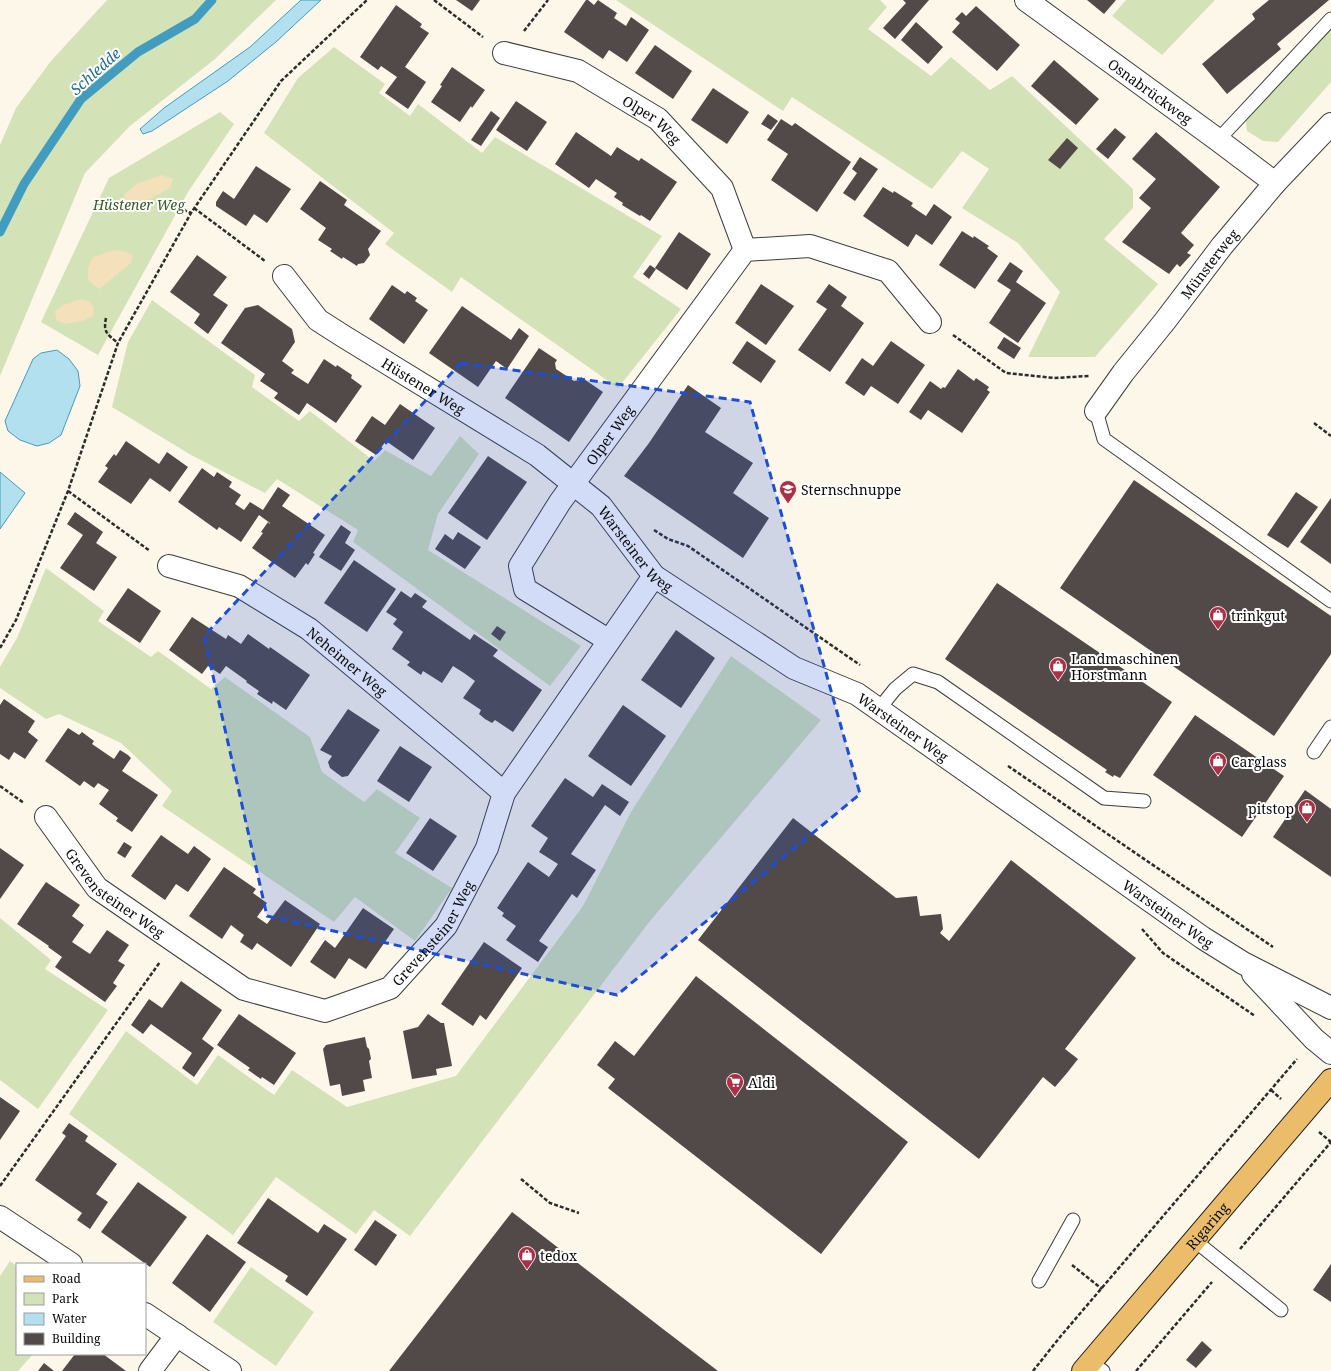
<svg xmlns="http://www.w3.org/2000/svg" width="1331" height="1371" font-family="'Noto Serif',serif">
<rect width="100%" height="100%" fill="#fdf7ea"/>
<g fill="#d3e3b7">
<path d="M107,0H276L215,59L130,126L85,173L0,376V145L16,108L51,61Z"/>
<path d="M616,0H880L887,7L868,29L931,76L951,57L990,90L1012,76L1133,189V208L1104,239L1158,284L1095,357H1028L1060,292L1018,243L962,208L989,169L962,151L932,189L792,97L783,111Z"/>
<path d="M1126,0H1215L1162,55L1112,16Z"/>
<path d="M1331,30V82L1278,142L1263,141L1247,131L1245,115Z"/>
<path d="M334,47L385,84L379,93L410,116L418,104L482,153L495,137L662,236L633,277L681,309L618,388L461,277L452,292L385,244L394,233L264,133L298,78Z"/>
<path d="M220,112L234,124L188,192L98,355L41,322L109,178Z"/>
<path d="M152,300L255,375L252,387L299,421L310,411L374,461L385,450L431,476L460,436L479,454L438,514L428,550L581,646L550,686L353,542L358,530L277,479L265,493L191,455L112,407L128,342Z"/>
<path d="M46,568L104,611L98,621L151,657L158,651L211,689L225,677L310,737L322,772L364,802L377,789L420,818L395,853L452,888L415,941L355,897L334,922L162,806L172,791L121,743L59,714L46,719L0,688V667L17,638Z"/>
<path d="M731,656L821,720L650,921L410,1236L374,1210L356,1234L276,1177L233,1235L69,1114L126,1031L197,1085L218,1055L274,1095L292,1070L347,1107L456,1076L583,906L631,812Z"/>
<path d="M0,918L51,960L45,969L108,1010L38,1109L0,1080Z"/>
<path d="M10,1261L17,1266V1354H33L18,1371H0V1276Z"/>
<path d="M251,1267L314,1312L276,1366L213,1322Z"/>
</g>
<g fill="#f4e0ba">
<path d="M162,175L173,179L171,187L160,194L134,206L125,204L124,195L136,184Z"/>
<path d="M114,250L127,252L133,255L131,263L99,289L88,280V267L93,257Z"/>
<path d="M81,299L89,301L94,307L93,316L83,321L65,324L56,320L55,311L63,305Z"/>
</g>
<g fill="#b3e0ef" stroke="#419cbf">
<path d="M301,0H321L277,41L228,81L152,131L143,134L140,129L164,108L250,47Z"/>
<path d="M57,350L69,359L78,371L80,386L61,435L49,443L37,446L20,440L8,431L5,421L33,359L41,353Z"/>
<path d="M0,472L25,493L0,529Z"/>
</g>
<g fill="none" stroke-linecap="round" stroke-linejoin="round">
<path stroke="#419cbf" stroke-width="9" d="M0,232L24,184L81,99L138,52L195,19L212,0"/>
</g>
<g fill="#524a48">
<path d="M456,0H480L472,11Z"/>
<path d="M586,0H588L594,5L598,0L617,13L614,18L626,26L631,17L649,30L627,62L609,50L603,59L564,32Z"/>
<path d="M903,0H929L895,39L883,28L906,3Z"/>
<path d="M1087,0H1116L1104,14Z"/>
<path d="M1269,0H1329L1277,44L1281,49L1227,94L1202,64L1255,19L1252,14Z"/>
<path d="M396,5L422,24L420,27L429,33L405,67L426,82L408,109L385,93L397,77L381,66L378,70L360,57Z"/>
<path d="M976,6L1020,45L997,71L952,32L960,23L955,19L962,12L966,16Z"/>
<path d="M916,22L943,47L928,64L901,40Z"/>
<path d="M655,45L692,71L673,99L635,73Z"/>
<path d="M1054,60L1099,99L1076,125L1031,86Z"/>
<path d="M452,67L485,90L472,108L471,106L460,122L431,102L442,86L440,85Z"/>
<path d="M713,88L749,112L727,144L691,120Z"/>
<path d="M516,101L547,122L527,151L496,130Z"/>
<path d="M491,111L500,118L481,146L471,140Z"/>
<path d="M768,114L778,121L771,130L761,124Z"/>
<path d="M781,119L792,126L795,123L851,162L817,212L771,180L788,154L767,140Z"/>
<path d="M1115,128L1126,137L1108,159L1096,149Z"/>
<path d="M576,132L611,156L617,147L639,161L641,158L677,182L650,221L641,215L640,216L622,205L623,203L614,197L617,193L596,179L589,188L555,164Z"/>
<path d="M1156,132L1220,187L1181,233L1194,245L1187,253L1191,255L1180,267L1177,264L1169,274L1122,242L1151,208L1139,198L1156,179L1132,159Z"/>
<path d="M1067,138L1078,148L1060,169L1048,160Z"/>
<path d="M860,157L878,169L855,201L843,193L857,173L852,169Z"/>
<path d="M256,166L291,189L267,223L254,214L246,226L216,206V202L223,191L234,199Z"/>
<path d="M320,181L347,200L344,205L381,231L368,249L370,255L364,263L358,264L357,266L343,257L342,259L330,251L332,249L318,240L326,228L300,209Z"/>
<path d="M883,187L893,193L894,191L913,203L911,206L926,216L934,204L952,217L932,245L916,234L908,247L863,216Z"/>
<path d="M962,231L973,238L974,236L989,246L987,248L998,256L975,289L939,265Z"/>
<path d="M679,232L711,254L687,290L655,268Z"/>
<path d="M197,255L227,277L213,295L228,305L208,334L194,323L200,314L170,292Z"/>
<path d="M1010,262L1023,271L1016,282L1046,303L1018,343L989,323L1011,290L997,281Z"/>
<path d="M650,265L656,269L649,279L643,274Z"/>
<path d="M761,284L794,306L766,345L735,323Z"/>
<path d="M829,284L847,297L841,306L864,323L830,372L798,350L827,309L816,302Z"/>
<path d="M392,285L405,294L407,291L417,298L415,301L428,310L404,344L369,319Z"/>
<path d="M258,305L292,329L295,342L282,361L294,370L291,373L308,384L324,359L336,367L337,365L352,375L351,378L362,386L336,423L307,403L299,415L274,398L278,393L260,381L265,374L221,343L245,308Z"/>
<path d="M462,306L511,340L519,328L529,336L507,369L496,361L478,387L429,353Z"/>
<path d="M1004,337L1021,348L1014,359L997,348Z"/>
<path d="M747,341L776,361L761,383L732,363Z"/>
<path d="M891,341L925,365L898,404L871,386L864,396L845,383L862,358L873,366Z"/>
<path d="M539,348L557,360L555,363L556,369L574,381L579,380L581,377L603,392L569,442L505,398Z"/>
<path d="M958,369L974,381L976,378L989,387L987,390L990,392L962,433L928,410L921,420L909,412L930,381L941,389L943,387L945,388Z"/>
<path d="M688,385L721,408L705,432L753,463L733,493L769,518L743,558L624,476L649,443Z"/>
<path d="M400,404L435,428L413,460L386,441L376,455L355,441L372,416L385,425Z"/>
<path d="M126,441L159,464L167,452L188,467L170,492L150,478L131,504L98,482L108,468L105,466L114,454L116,456Z"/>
<path d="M488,456L527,482L487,540L448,513Z"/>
<path d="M202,468L214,477L217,472L232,482L229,487L241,495L235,504L244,510L250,502L263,510L278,487L290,495L282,506L325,535L313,553L315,554L308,565L306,563L295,578L252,548L263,533L261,532L268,522L270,524V523L259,515L241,542L219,527L217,530L178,502Z"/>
<path d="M1134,480L1331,616V654L1274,736L1060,588Z"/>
<path d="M1296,492L1318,507L1288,548L1267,535Z"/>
<path d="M1331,498V564L1300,542Z"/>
<path d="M75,512L103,532L96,543L117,557L94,591L60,568L83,535L67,524Z"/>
<path d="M341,525L351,532L345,543L355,550L341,571L319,557Z"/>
<path d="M458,532L481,547L465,569L435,549L445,534L453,540Z"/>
<path d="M354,560L396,589L367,632L324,603Z"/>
<path d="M997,583L1172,702L1120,778L1114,775L1113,777L1105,772L1107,770L945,659Z"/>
<path d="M128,588L161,611L140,643L106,620Z"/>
<path d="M401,591L411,598L415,593L427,601L422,607L470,640L474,634L498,650L493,656L542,690L513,732L495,720L492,723L485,719L479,714L481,710L463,698L475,681L464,673L453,666L442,683L423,671L421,675L407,665L410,662L392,649L403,632L393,624L397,619L386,612Z"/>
<path d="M192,617L226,639L228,635L241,644L248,634L269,649L270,647L310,675L286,710L273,701L272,704L257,694L259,691L246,682L247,681L226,666L220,674L208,666L202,674L169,650Z"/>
<path d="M497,626L506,632L500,641L491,634Z"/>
<path d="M676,630L715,658L681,708L641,680Z"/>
<path d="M4,699L35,721L28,732L38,740L25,759L14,752L9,760L0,754V705Z"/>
<path d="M623,705L666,736L631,786L588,756Z"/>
<path d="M348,709L380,730L348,776L342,777L330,768L328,762L332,756L320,750Z"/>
<path d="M1195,715L1284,776L1242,837L1153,775Z"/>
<path d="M68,728L79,735L82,732L94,741L92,744L114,759L120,750L128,755L131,758L122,771L158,795L132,832L116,821L118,818L99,804L109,790L98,783L94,788L84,781L80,786L45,761Z"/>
<path d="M400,746L432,767L409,802L377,781Z"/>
<path d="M565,778L593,797L602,784L629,802L620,816L605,805L571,854L596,870L577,898L572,894L539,941L548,947L538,962L506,940L516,926L502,916L504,913L497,908L528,862L549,877L558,864L539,852L548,838L531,826Z"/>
<path d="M1305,790L1331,809V877L1273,837Z"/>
<path d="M430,818L457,836L433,871L406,853Z"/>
<path d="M793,818L896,898L917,896L920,916L941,914L943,929L940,933L949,941L1011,860L1136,958L1065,1049L1078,1059L1067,1073L1055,1087L1043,1077L979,1159L698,940Z"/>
<path d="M161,835L188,854L194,846L211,859L188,892L176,884L165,900L131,876Z"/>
<path d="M124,842L132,847L125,858L117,853Z"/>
<path d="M0,848L24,865L0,899Z"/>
<path d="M224,867L256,889L253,893L267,903L257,917L267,924L285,900L320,924L291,967L257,943L252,950L240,942L244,935L231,925L222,939L189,916Z"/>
<path d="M46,882L80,905L72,916L84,925L72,942L90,954L107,930L129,945L118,961L125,965L113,983L117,986L105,1002L55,967L62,957L48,947L49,946L17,924Z"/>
<path d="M363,908L394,929L366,969L349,958L335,979L310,962L325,940L335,948Z"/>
<path d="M484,942L522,968L486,1020L480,1015L473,1026L441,1004Z"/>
<path d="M696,976L908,1142L821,1254L608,1088L615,1079L597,1065L615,1041L634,1056Z"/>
<path d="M181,981L222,1010L202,1039L214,1048L194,1077L182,1068L192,1053L151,1024L143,1034L131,1025L149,999L162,1008Z"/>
<path d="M239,1014L296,1053L274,1085L262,1077L261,1079L248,1070L250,1068L217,1045Z"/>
<path d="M428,1014L441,1023H444L452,1066L436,1069L437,1075L412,1079L403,1031L418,1027Z"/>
<path d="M365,1037L367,1047L369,1049L371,1059L369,1061L372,1078L363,1080L365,1091L342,1096L340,1084L330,1086L323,1049L326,1045Z"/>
<path d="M0,1097L20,1111L0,1140Z"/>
<path d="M69,1123L88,1136L85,1141L117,1164L96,1194L108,1202L90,1229L77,1220L82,1213L35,1180L66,1136L62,1133Z"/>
<path d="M138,1182L187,1217L150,1267L101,1232Z"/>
<path d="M268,1198L318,1233L324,1224L347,1239L307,1296L285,1281L288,1276L237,1243Z"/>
<path d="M512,1212L663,1329L718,1371H389Z"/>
<path d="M375,1220L397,1235L376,1266L354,1250Z"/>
<path d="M207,1234L246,1262L210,1312L172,1283Z"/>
<path d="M1331,1264V1302L1313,1290Z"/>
<path d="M1202,1341L1212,1350L1196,1368L1186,1360Z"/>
<path d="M75,1354H103L126,1371H62Z"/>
<path d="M44,1363L54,1371H38Z"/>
</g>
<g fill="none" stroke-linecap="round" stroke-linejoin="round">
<defs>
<g id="service">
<path d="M1218,140L1331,19"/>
<path d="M1096,411L1104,439L1331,601"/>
<path d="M879,709L895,689L913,674L938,682L1104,798L1144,801"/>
<path d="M1314,752L1331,727"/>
<path d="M1194,1240L1281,1310"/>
<path d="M1039,1281L1073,1220"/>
<path d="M1090,1362L1103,1371"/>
</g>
<g id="minor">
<path id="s1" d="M1026,0L1218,140L1275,183"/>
<path id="s2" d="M504,53L578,71L658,119L722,188L745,250"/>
<path id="s3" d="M284,276L318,320L343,336L537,455L601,506L654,576L794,668L857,694L1203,938L1243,963L1331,1008"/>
<path id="s4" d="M1096,411L1123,373L1165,321L1222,246L1275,183L1331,124"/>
<path id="s5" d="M169,566L239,586L309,629L467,761L504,793"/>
<path id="s6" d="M608,640L525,589L520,566L560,502L745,250L810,246L888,271L930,322"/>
<path id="s7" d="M46,817L97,888L244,989L325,1011L390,988L446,926L487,848L504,793L654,576"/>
<path d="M1253,974L1314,1039L1331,1053"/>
<path d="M0,1217L71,1264"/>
<path d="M145,1314L230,1371"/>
<path d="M150,1371L177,1335"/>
</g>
<g id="primary">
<path id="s8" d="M1083,1371L1331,1080"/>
</g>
</defs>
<use href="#service" stroke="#3d3d3d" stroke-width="15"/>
<use href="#minor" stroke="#3d3d3d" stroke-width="24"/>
<use href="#primary" stroke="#1b1b1b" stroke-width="24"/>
<g stroke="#2c2c2c" stroke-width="2.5" stroke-dasharray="4 2" stroke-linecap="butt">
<path d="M434,0L483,37"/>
<path d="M524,31L548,0"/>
<path d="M164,204L175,201L179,208L191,213"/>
<path d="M194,208L265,261"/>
<path d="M106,318C103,332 107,334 118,343"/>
<path d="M953,335L1006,373L1054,378L1089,376"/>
<path d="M1314,423L1331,436"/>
<path d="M68,491L150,551"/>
<path d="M654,530L668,539L688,546L860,665"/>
<path d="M0,648L16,620L68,491L118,343L191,213L281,81L367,0"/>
<path d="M1008,766L1273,947"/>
<path d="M0,786L24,803"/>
<path d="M1142,929L1163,953L1255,1016"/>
<path d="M1271,1090L1281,1099"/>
<path d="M1319,1132L1331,1142"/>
<path d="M521,1179L550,1203L579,1213"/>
<path d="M0,1186L160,962"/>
<path d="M1240,1249L1331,1142"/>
<path d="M1072,1265L1102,1289"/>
<path d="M1033,1371L1060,1337L1297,1059"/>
<path d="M1136,1371L1212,1282"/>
</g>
<use href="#service" stroke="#fff" stroke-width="13"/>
<use href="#minor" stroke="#fff" stroke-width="22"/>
<use href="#primary" stroke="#ebbd6b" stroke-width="22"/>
</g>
<path fill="#1d4ed8" fill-opacity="0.2" stroke="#1d4ed8" stroke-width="3" stroke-dasharray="8 5" stroke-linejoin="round" d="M461,363L750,402L860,794L617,995L267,916L204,636Z"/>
<defs>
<symbol id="school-pin" viewBox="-11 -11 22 30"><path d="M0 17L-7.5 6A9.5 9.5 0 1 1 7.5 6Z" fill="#ac3045" stroke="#fff"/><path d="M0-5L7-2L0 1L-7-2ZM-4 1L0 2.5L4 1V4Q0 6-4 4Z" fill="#fff"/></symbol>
<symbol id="shop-pin" viewBox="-11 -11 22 30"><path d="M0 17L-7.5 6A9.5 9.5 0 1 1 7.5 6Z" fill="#ac3045" stroke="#fff"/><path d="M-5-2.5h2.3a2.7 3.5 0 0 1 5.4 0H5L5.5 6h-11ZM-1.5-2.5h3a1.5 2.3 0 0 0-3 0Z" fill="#fff"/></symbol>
<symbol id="supermarket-pin" viewBox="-11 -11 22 30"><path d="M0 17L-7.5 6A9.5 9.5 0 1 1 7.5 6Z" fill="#ac3045" stroke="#fff"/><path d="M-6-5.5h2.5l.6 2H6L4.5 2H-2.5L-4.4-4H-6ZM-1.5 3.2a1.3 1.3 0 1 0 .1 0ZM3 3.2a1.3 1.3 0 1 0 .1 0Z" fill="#fff"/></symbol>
</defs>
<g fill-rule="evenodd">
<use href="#school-pin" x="778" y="479" width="20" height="27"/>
<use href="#shop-pin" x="1208" y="605" width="20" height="27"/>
<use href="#shop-pin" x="1048" y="656" width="20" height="27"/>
<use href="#shop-pin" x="1208" y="751" width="20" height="27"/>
<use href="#shop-pin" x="1297" y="798" width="20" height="27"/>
<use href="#supermarket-pin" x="725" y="1072" width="20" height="27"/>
<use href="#shop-pin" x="517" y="1245" width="20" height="27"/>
</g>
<g text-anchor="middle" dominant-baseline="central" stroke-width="4" stroke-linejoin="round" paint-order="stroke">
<g font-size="14" fill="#0a0a0a" stroke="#fff">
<text stroke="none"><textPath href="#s1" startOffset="154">Osnabrückweg</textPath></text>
<text stroke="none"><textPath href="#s2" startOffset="165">Olper Weg</textPath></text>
<text stroke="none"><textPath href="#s4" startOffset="186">Münsterweg</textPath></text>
<text stroke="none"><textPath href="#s3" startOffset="180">Hüstener Weg</textPath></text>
<text stroke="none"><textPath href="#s6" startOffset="280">Olper Weg</textPath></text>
<text stroke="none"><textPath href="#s3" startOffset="450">Warsteiner Weg</textPath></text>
<text stroke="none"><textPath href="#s5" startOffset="205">Neheimer Weg</textPath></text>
<text stroke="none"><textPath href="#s3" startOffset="775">Warsteiner Weg</textPath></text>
<text stroke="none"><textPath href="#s7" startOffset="104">Grevensteiner Weg</textPath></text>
<text stroke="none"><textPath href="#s3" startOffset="1099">Warsteiner Weg</textPath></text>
<text stroke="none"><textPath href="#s7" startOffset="489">Grevensteiner Weg</textPath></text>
<text stroke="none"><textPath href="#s8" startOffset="191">Rigaring</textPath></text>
</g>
<g font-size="14" font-style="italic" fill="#355b22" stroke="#fff">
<text x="139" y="204">Hüstener Weg</text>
</g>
<g font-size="14" fill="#0a0a0a" stroke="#fff" text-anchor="start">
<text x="801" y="489">Sternschnuppe</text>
<text x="1231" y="615">trinkgut</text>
<text x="1071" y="658">Landmaschinen<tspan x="1071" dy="16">Horstmann</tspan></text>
<text x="1231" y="761">Carglass</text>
<text x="1294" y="808" text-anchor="end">pitstop</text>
<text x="748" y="1082">Aldi</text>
<text x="540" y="1255">tedox</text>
</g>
<g font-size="15" font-style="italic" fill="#216c8f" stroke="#fff">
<text transform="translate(95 71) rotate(-42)">Schledde</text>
</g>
</g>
<rect x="16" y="1263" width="130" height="92" fill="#ffffff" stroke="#9d9d9d"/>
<rect x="24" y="1276" width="20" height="6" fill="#ebbd6b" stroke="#9d9d9d"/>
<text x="52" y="1283" font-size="12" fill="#0a0a0a">Road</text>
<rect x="24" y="1293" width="20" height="12" fill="#d3e3b7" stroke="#9d9d9d"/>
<text x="52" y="1303" font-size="12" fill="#0a0a0a">Park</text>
<rect x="24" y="1313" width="20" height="12" fill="#b3e0ef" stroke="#9d9d9d"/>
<text x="52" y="1323" font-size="12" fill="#0a0a0a">Water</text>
<rect x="24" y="1333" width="20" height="12" fill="#524a48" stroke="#9d9d9d"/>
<text x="52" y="1343" font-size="12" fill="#0a0a0a">Building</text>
</svg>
